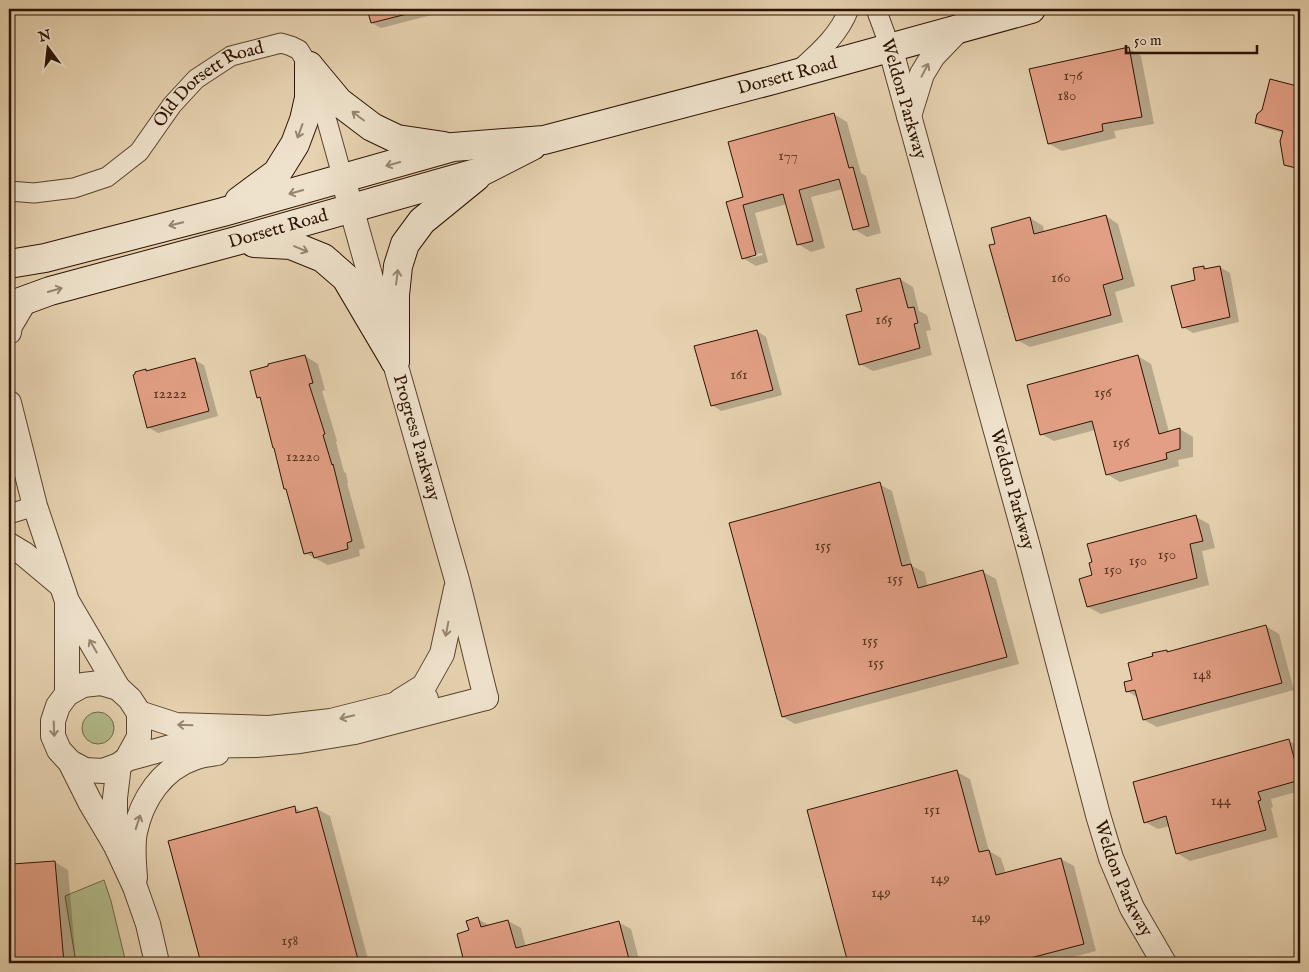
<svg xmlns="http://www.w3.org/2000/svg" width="1309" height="972" font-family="'IM FELL English',serif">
<rect width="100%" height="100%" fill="#e6d2b0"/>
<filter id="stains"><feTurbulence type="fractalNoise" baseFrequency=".004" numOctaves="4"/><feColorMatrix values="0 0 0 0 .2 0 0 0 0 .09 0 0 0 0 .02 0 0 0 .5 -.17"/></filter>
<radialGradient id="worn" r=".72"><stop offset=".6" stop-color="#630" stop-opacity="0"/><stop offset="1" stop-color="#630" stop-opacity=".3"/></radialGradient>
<g fill="#b3bc8c" stroke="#706846">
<circle cx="98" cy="728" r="16"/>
<path d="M104,880L111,901L126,963H76L65,896Z"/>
</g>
<g fill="#0003" fill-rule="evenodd">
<path d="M368,9H455L381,28L372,23Z"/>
<path d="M1128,48L1141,56L1154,124L1114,131L1116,138L1062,151L1049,144Z"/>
<path d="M1297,87L1300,89V171L1286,164L1283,133L1266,128L1256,123Z"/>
<path d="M834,114L847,122L861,173L866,176L881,233L867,237L854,229L843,189L811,197L825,248L811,252L798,244L787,204L755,213L768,262L756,266L743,258L728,203L745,198ZM762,253L763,255L751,258V255Z"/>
<path d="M1106,216L1118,224L1135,286L1115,292L1123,322L1030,347L1017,340L997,245L1030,218L1043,226L1044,232Z"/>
<path d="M1203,267L1208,270L1220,267L1230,273L1239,322L1193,333L1183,327L1197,281Z"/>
<path d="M900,279L913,287L919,311L927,315L931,330L926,331L932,355L873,371L860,364L863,312Z"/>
<path d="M757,331L766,337L782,395L721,411L712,405Z"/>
<path d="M305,356L318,364L325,390L322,391L337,441L336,442L344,472L346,473L348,483H347L365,548L359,550L360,556L328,565L305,553L262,399L258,397Z"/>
<path d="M1138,356L1151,364L1169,432L1180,429L1193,437V457L1178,460L1179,466L1120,482L1107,474L1095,430L1054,441L1041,434Z"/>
<path d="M194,360L204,365L218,416L158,433L148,427L145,370L149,372Z"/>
<path d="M879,484L892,491L912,566L924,572L928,587L983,572L996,579L1019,664L795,724L783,717Z"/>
<path d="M1196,517L1209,524L1215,548L1202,551L1209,585L1101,614L1088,607L1094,576Z"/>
<path d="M1266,626L1279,634L1294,690L1157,727L1144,720L1138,698L1127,691L1134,681L1155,657L1167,651L1170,653Z"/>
<path d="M1289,741L1300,747V791L1271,799L1273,807L1271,808L1278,837L1190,861L1177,853L1170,826L1158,829L1145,822Z"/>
<path d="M957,772L970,779L989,851L1001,858L1006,874L1061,859L1074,866L1096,951L1050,963H849L808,811Z"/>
<path d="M294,808L303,812L317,809L330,816L369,963H202L170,841Z"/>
<path d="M55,862L68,870L76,963H9V877L12,879Z"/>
<path d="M478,919L490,926L508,921L521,928L526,947L618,922L631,929L640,963H464H466L470,931Z"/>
</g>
<g fill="#e29f85" stroke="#2c1300">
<path d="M367,9H427L371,23Z"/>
<path d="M1129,47L1142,117L1102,124L1103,131L1048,144L1029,69Z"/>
<path d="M1270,79L1297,86L1300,88V139L1298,145L1300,169L1284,165L1280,141L1283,131L1255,123L1257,114L1262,110Z"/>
<path d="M834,113L849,168L853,167L869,226L853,230L839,179L799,190L813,241L797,245L783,194L743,205L756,255L742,259L726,202L743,197L728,142Z"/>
<path d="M1106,215L1123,279L1103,285L1111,315L1016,341L989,245L995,244L991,228L1030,217L1034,234Z"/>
<path d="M1204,266V269L1220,266L1230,317L1182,328L1171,286L1195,280L1193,268Z"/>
<path d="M900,278L908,308L914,307L918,323L914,324L920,348L859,365L846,315L862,311L856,289Z"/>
<path d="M757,330L773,390L711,406L694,346Z"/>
<path d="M305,355L313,383L309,384L325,434L323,435L332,465L333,464L352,541L347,543L348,549L314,558L312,552L304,554L286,489H284L274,448H273L260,397L257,398L250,371L268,366V364Z"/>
<path d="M1138,355L1159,434L1180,428V449L1166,453L1167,459L1106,475L1092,421L1040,435L1027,385Z"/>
<path d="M195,358L209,411L147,428L133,375L135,374V372L146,369V371Z"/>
<path d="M880,482L902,566L911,564L918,588L983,570L1007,657L782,717L729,523Z"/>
<path d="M1196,515L1203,541L1190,544L1197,578L1087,607L1079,579L1092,575L1089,563L1092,562L1087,544Z"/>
<path d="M1266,625L1282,683L1143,720L1135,690L1126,692L1124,682L1132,680L1128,663L1153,656L1152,653L1167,650V652Z"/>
<path d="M1289,739L1300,780L1258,792L1261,800L1258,801L1266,830L1176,854L1166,816L1144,823L1133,782Z"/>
<path d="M957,770L979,852L989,850L996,875L1061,858L1084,944L1011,963H848L807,810Z"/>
<path d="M295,806L296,813L317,807L359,963H201L168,841Z"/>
<path d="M55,861L64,963H9V876V878H13L12,864Z"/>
<path d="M478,917L481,927L508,920L516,948L619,921L630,963H459L464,962L457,934L469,930L466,921Z"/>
</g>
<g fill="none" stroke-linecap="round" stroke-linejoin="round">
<defs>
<g id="minor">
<path d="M876,9L890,47"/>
<path d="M798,71C819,52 839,35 849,9"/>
<path id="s1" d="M9,191L34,193L74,188L107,177L139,152L172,105L196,79L231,56L281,43L291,46L299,50L309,66L323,107L343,179"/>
<path d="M9,514L35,506"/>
</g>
<g id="tertiary">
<path id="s2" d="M890,47L1028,547L1098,815L1111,858L1132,908L1164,963"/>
<path d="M909,116L922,74L933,56L960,28"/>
<path id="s3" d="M343,179C380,313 419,446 457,580C467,619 476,659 486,698"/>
<path d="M9,332L10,326L26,299"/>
<path d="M9,403L35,506L67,601L118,688"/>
<path d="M9,545L24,554L61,585"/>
<path d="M67,604V694"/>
<path d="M400,701L424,686L442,654L456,589"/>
<path d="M139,713L176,725L269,728L331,721L394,705L426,699"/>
<path d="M127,759L139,737V713L130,699L118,688L101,683L83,685L67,694L58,706L53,721V736L59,750L70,762L85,770L103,771L119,765L127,759L174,746L256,745L300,741L355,732L486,698"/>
<path d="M70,762L90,802L115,844L135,887L148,924L157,963"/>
<path d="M115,844V798L119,765"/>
<path d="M135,878C134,863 132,847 135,832C142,799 162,769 194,758C201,755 210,754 217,753"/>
</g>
<g id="secondary">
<path d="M309,66L339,102L372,127L397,139L444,146"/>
<path d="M239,201L277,173L295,144L304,120L309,98V66"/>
<path d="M254,243L291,245L323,258L330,264L346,278L395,361"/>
<path id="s4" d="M9,264L45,258L223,212L453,147L544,140L773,80L1031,9"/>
<path id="s5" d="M9,306L50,291L236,241L483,171L532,146"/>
<path d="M395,361V295L398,266L405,244L422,221L476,177"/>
</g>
</defs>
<use href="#minor" stroke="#5a432c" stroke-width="21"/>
<use href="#tertiary" stroke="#5a432c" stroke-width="26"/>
<use href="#secondary" stroke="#2c1300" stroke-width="30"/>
<use href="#minor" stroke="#efe2cc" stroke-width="19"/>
<use href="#tertiary" stroke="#efe2cc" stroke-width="24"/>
<use href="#secondary" stroke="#efe2cc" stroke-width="28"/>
</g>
<defs><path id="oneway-shaft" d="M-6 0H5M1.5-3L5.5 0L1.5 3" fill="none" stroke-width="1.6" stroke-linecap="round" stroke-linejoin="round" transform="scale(1.25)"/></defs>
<g stroke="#978570">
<use href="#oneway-shaft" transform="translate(925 70) rotate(-62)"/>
<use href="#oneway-shaft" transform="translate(358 116) rotate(-143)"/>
<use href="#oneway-shaft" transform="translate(300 131) rotate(110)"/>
<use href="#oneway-shaft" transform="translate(393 164) rotate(164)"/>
<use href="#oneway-shaft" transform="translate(296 192) rotate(164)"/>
<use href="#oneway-shaft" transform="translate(176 224) rotate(166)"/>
<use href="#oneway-shaft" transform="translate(301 249) rotate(22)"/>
<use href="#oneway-shaft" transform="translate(397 277) rotate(-83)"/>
<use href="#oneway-shaft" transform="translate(55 290) rotate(-16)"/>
<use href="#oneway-shaft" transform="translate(447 629) rotate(101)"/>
<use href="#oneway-shaft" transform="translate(93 646) rotate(-120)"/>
<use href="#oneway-shaft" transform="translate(347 717) rotate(166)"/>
<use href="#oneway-shaft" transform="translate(185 725) rotate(-178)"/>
<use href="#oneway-shaft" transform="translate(54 729) rotate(88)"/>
<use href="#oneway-shaft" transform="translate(138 822) rotate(-72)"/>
</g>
<g text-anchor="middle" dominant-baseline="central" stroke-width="4" stroke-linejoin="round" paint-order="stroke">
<g font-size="15" fill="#5a3621">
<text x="1073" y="75">176</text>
<text x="1067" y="95">180</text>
<text x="788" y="155">177</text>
<text x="1061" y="277">160</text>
<text x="884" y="319">165</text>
<text x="739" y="374">161</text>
<text x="1103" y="392">156</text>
<text x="170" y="393">12222</text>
<text x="1121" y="442">156</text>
<text x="303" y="456">12220</text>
<text x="823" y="545">155</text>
<text x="1167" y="554">150</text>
<text x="1138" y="560">150</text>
<text x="1113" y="569">150</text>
<text x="895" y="578">155</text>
<text x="870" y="640">155</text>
<text x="876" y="662">155</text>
<text x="1202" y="674">148</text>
<text x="1221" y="800">144</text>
<text x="932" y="809">151</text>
<text x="940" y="878">149</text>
<text x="881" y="892">149</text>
<text x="981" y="917">149</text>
<text x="290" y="940">158</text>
</g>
<g font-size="18" fill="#2c1300" stroke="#efe2cc">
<text stroke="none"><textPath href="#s4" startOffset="802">Dorsett Road</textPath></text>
<text stroke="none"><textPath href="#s1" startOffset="241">Old Dorsett Road</textPath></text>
<text transform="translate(903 99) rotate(74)">Weldon Parkway</text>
<text stroke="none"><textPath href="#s5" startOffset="280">Dorsett Road</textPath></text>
<text stroke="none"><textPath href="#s3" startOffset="269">Progress Parkway</textPath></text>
<text stroke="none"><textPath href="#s2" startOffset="459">Weldon Parkway</textPath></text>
<text stroke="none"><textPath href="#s2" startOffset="864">Weldon Parkway</textPath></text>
</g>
</g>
<rect width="1309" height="972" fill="none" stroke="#e6d2b0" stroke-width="30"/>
<rect x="10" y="10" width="1289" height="952" fill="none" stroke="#2c1300" stroke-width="2.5"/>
<rect x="15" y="15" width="1279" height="942" fill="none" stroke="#2c1300"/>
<g transform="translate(48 48) rotate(345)" stroke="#efe2cc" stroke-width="4" paint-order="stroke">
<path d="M0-4L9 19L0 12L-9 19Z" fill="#2c1300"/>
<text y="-8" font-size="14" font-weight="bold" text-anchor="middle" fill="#2c1300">N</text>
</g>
<path d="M1126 45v8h131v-8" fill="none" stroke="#2c1300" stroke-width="2.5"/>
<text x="1134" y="45" font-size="15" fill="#2c1300" stroke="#efe2cc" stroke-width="4" paint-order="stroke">50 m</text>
<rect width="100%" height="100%" filter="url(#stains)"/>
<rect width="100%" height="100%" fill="url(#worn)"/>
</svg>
